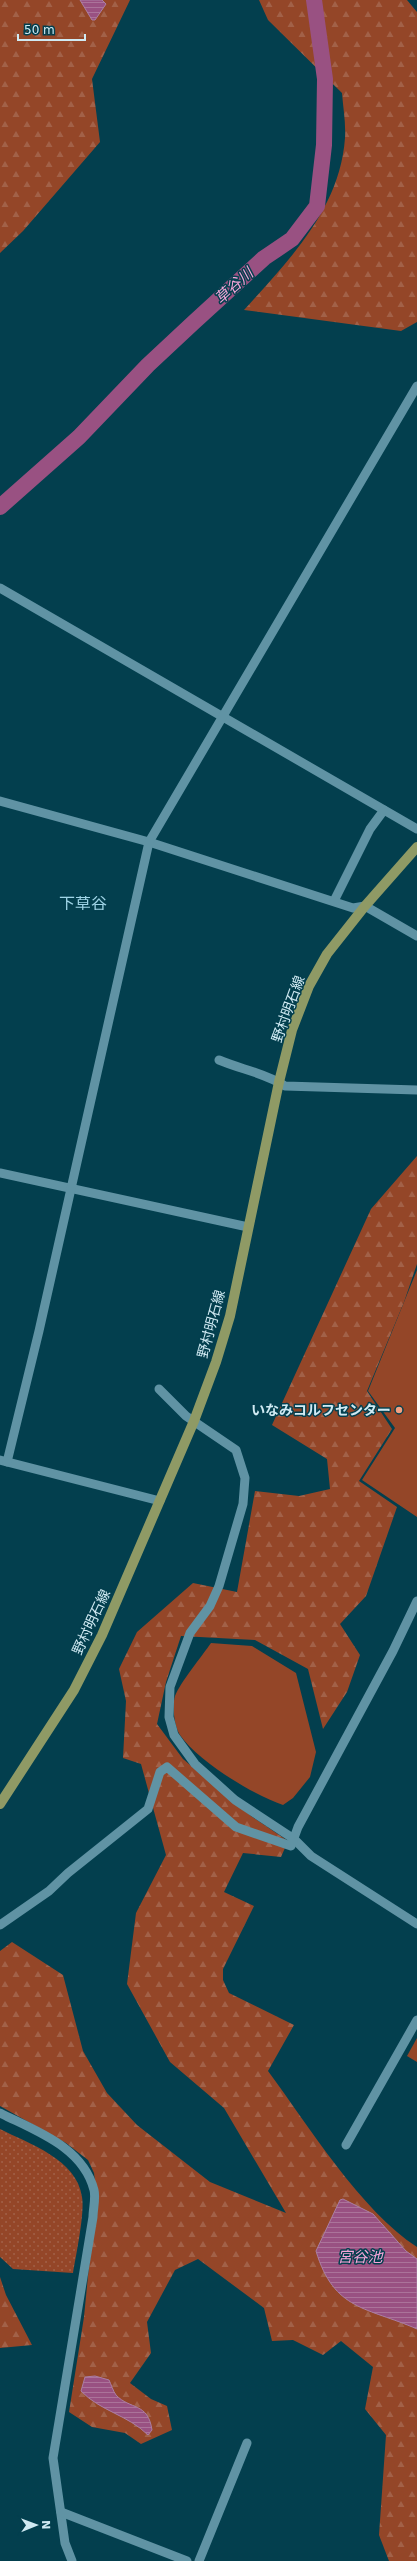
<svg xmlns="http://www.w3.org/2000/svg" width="417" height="2561" font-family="'DejaVu Sans','Noto Sans JP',sans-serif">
<defs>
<pattern id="forest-firs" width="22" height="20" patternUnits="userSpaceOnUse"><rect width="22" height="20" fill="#944628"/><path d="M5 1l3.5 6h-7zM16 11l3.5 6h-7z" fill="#a26148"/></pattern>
<pattern id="park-dots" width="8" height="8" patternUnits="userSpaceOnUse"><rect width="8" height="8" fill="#944628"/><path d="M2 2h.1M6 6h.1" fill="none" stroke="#a26148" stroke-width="1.8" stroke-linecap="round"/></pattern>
<pattern id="water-rules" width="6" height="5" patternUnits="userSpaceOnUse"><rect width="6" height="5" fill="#995182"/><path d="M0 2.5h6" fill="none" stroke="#ab739a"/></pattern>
</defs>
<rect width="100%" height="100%" fill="#033f4e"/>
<g fill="#944628">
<path d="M417,1270V1517L362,1480L395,1428L368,1391Z"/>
<path d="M211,1643L252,1646L296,1673L316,1752L310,1777L293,1798L283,1805C253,1795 198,1761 180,1735C174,1726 172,1706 175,1696C180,1683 202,1656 211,1643Z"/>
<path d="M417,2038V2062L407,2056Z"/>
</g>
<g fill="url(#forest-firs)">
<path d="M0,0H130L92,79L100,142L23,231L0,253Z"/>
<path d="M259,0H407L417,12V322L401,331L244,310C289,260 340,209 345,138C346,123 343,107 342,93L268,20Z"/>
<path d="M417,1156V1264L404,1302L367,1391L392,1429L359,1481L397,1507L366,1596L340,1624L360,1655L347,1692L323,1729L308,1669L255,1640L181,1636L166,1682L157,1724L183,1759L251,1816L288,1841L281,1857L243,1853L224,1892L254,1906L223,1969V1980L229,1993L294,2025L268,2071C308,2125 361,2211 417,2247V2561H389L379,2535L386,2435L365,2409L373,2367L341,2341L323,2355L293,2340L272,2341L264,2308L198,2259L175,2270L147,2322L151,2353L130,2383L151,2399L167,2406L172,2430L141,2444L125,2433L92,2427L69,2412L84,2317L89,2266L98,2205L94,2173L88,2160L66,2143L0,2106V1951L12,1942L63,1975L83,2051L107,2093L137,2125L210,2182L286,2213L224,2108L170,2062L127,1984L136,1913L166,1855L141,1764L123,1758L126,1701L119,1669L137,1632L193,1583L237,1592L255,1491L299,1496L330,1489L327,1459L272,1425L371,1209Z"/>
<path d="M0,2277L6,2295L32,2345L0,2348Z"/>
</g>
<path fill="url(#park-dots)" d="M0,2129C29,2144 77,2159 82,2197C85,2212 76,2255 73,2273L13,2269L0,2257Z"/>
<g fill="url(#water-rules)" stroke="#aa7fa4">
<path d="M80,0H102L106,4L95,20H92Z"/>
<path d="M343,2199L373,2214L406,2251L417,2259V2329C367,2307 334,2311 316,2251L340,2200Z"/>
<path d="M95,2376L109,2380C111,2384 113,2391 116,2395C130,2410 148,2402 152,2430L148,2435C128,2415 100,2411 81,2391L85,2377Z"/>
</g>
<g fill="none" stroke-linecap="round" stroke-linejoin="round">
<path stroke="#995182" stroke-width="16" d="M0,507L79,437L148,365L193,323L264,258L292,239L317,206L324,145L325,79L314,0"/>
<g stroke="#6093a4" stroke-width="9">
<path d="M0,588L417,829"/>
<path d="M0,801L149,842L353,908L365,906L417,936"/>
<path d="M334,901L370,829L384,810"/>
<path d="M219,1060C240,1069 265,1073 285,1086L417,1090"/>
<path d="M0,1173L248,1227"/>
<path d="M159,1389L186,1416L236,1450L245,1478L243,1504L219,1586L210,1606L190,1633L170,1687L169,1717L174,1735L195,1764L235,1800L294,1839L311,1856L417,1924"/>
<path d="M0,1460L160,1501"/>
<path d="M7,1462L39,1331L149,842L417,386"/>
<path d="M0,1925L49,1891L68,1873L148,1809L160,1772L167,1767L236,1827L291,1846L298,1827L393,1651L417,1601"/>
<path d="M0,2113C36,2131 83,2147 94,2190C96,2198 93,2209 93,2217L53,2458L65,2543L72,2561"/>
<path d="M346,2145L417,2020"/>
<path d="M61,2512L187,2561"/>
<path d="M199,2561L247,2443"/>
</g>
<path stroke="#8f9a65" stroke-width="10" d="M0,1804L74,1690L102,1635L194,1421L216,1362L230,1316L279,1082L292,1030L309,986L327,954L365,906L417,847"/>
</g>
<circle fill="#f3a081" stroke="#033f4e" stroke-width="1.5" cx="399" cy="1410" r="4"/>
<g text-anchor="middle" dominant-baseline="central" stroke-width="3" stroke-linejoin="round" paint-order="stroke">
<g font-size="14" fill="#d0eaf3" stroke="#033f4e">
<text transform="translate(288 1009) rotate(-70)">野村明石線</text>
<text transform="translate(211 1324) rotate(-75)">野村明石線</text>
<text transform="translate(91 1622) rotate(-65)">野村明石線</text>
</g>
<g font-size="14" font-weight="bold" fill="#d0eaf3" stroke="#033f4e" text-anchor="end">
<text x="391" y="1410">いなみコルフセンター</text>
</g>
<g font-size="15" font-style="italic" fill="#f7a6da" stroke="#033f4e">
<text transform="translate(234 286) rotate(-42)">草谷川</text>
<text x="360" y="2257">宮谷池</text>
</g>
<g font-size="16" fill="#a0d5e7" stroke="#033f4e">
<text x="83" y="903">下草谷</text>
</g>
</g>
<g transform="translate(36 2525) rotate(89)" stroke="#033f4e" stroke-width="3" paint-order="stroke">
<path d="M0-3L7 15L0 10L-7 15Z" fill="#d0eaf3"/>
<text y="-6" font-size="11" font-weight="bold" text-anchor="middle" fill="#d0eaf3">N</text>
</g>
<path d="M18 34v6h67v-6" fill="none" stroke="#d0eaf3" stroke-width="2"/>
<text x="24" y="34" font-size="12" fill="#d0eaf3" stroke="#033f4e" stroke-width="3" paint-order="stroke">50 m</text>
</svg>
